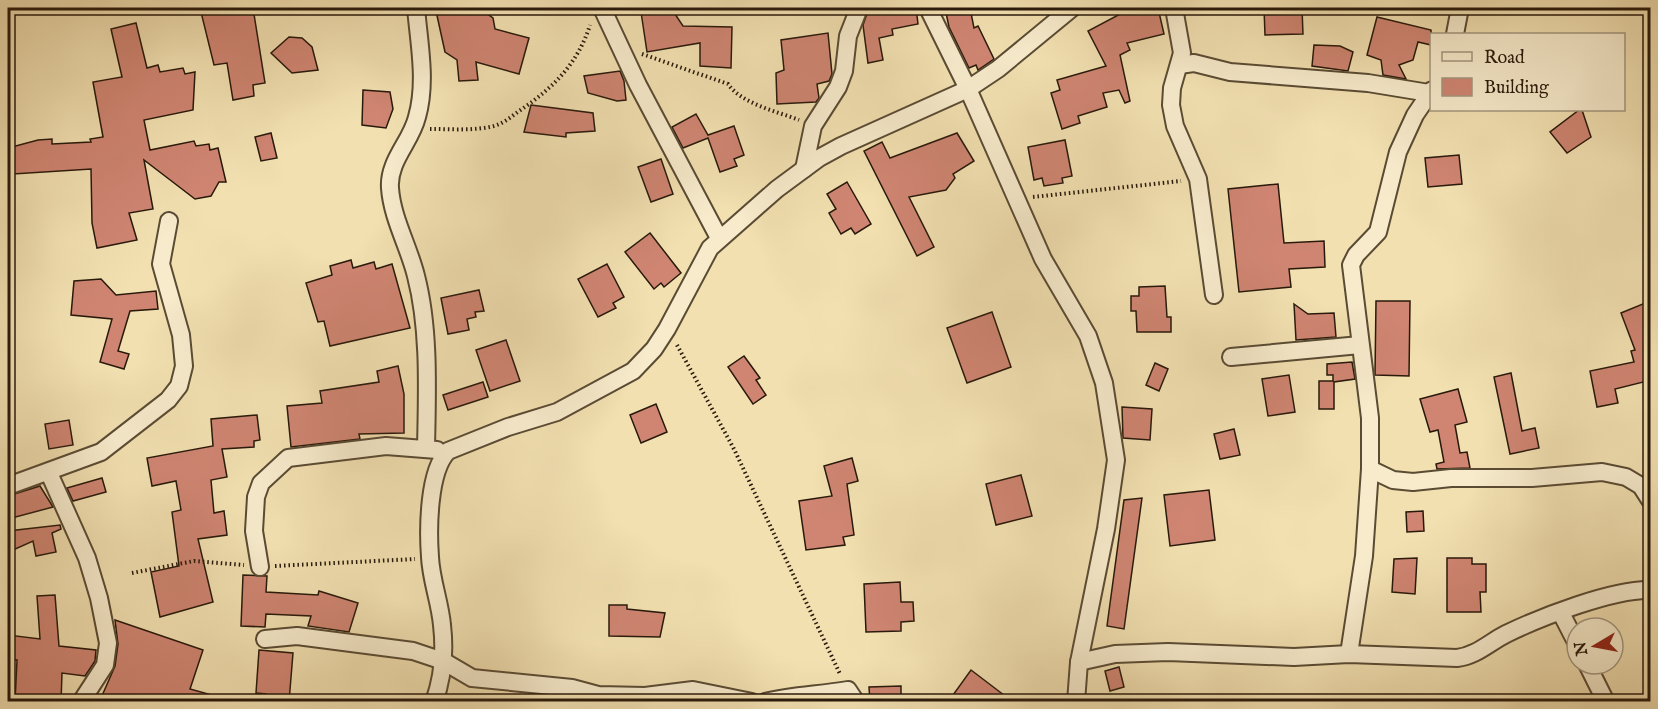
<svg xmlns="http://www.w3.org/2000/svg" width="1658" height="709" font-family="'IM FELL English',serif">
<rect width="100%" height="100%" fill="#f2e0b1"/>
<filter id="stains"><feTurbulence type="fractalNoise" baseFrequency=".00333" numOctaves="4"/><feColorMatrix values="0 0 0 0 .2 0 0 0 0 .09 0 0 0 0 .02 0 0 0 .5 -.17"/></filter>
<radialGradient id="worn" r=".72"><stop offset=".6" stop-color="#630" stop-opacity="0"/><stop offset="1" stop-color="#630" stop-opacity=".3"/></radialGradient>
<g fill="#cf8572" stroke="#28190b" stroke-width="1.5">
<path d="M200,8H253L265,83L253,85L254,96L233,100L227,63L214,65Z"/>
<path d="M452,8H479L493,18L495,29L529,38L519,74L476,62L478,80L459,81L457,60L445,52L436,11Z"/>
<path d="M671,8L683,26L732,27L731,68L700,66V43L647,52L641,12Z"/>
<path d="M869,8H916L918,24L892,29L893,35L879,38L883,60L868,63L863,25Z"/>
<path d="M945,8H970L974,28L978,26L994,59L978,70L976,65L969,68L949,27Z"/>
<path d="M1146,8H1158L1164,34L1127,43L1130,50L1120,55L1130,101L1125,103L1119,90L1103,93L1107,107L1078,116L1080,123L1062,129L1051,93L1060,90L1057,80L1106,66L1088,31L1122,13Z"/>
<path d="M1264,8H1302L1303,34L1265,35Z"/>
<path d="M1377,17L1431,30V45L1418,42L1413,60L1399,65L1406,79L1383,75L1381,60L1367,55Z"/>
<path d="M136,23L147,68L158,65L160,72L183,68L185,74L195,72L193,110L144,120L150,150L194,141L196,146L209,144L210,150L218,148L226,182H219L211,196L195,199L144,160L153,209L129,213L137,240L97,248L92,223L91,169L13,174L8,148L38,140L52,139V144L91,142L90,139L103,137L93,82L122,77L111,29Z"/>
<path d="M828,33L832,74L829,81L817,84L819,98L816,102L777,104L776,73L784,70L781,40Z"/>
<path d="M289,37L302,38L312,47L318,70L292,73L271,53Z"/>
<path d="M1314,45L1340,46L1353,52L1348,71L1312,66Z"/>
<path d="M620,71L624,81L626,100L617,101L588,93L584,76Z"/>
<path d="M363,90L390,92L393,109L386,128L362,125Z"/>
<path d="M531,105L593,113L595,131L566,133V137L524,132Z"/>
<path d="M1579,110H1582L1591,137L1567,153L1550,132Z"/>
<path d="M696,114L708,135L734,126L744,155L734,159L737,166L720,172L708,138L683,148L672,127Z"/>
<path d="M271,133L277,158L261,161L255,137Z"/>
<path d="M957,133L974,161L953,174L955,178L946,190L909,197L934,247L917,256L864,151L882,142L890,158Z"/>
<path d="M1065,140L1072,176L1062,178L1063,183L1044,186L1042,178L1034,180L1028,147Z"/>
<path d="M1459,155L1462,184L1428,187L1425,158Z"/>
<path d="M661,159L673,194L651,202L638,167Z"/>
<path d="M847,182L871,224L855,234L851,228L841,234L829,213L836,209L827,194Z"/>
<path d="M1278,184L1284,243L1324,241L1325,267L1289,269L1291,287L1239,292L1228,189Z"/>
<path d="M650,233L681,273L664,287L661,283L654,289L625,252Z"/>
<path d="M351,260L353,268L374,262L376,269L392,264L410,328L330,346L324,321L318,322L306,283L332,275L330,266Z"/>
<path d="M607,264L624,297L613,303L616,308L598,317L578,279Z"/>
<path d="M101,279L116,295L156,291L158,309L130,311L118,351L129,354L124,369L100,362L112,319L71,315L74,281Z"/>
<path d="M1165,286L1167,317H1171V332H1137L1136,311H1131V296H1139V287Z"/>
<path d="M479,290L484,311L475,312L476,317L467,319L469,330L448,334L441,298Z"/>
<path d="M1376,301H1410L1409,376L1375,375Z"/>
<path d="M1650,301V387L1647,381L1615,389L1618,403L1597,407L1590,371L1634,362L1631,351L1635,350L1621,313Z"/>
<path d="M1294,304L1308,314L1334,313L1336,337L1296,340Z"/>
<path d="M992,312L1011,367L967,383L947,328Z"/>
<path d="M506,340L520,381L490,391L476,350Z"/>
<path d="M744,356L760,378L756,380L766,395L753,404L728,367Z"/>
<path d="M1352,362L1355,379L1334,382V409H1319V381H1333V375H1327V364Z"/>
<path d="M1155,363L1168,369L1159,391L1146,385Z"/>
<path d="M398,366L404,394V433L359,434L360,439L291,447L287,406L322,403L320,391L379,382L377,371Z"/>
<path d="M1511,373L1522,431L1535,428L1539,448L1510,454L1494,377Z"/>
<path d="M1289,375L1295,412L1268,416L1262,379Z"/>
<path d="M483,382L488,397L448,410L443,395Z"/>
<path d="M1458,389L1467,422L1455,425L1460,453L1467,452L1470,468L1437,469L1436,464L1444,462L1438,430L1430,432L1420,399Z"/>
<path d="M656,404L667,432L641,443L630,415Z"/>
<path d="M1122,407L1152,409L1150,440L1123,438Z"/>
<path d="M257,415L260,440L254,441V447L222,449L227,477L211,480L214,513L224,511L227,535L198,539L213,602L160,617L151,572L179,566L172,512L181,510L176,481L152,486L147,458L213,446L211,419Z"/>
<path d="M69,420L73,445L49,449L45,424Z"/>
<path d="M1234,429L1240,455L1220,459L1214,434Z"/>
<path d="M852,458L858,481L847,484L854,535L843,537L845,545L806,550L799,501L832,496L824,466Z"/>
<path d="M1021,475L1032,516L996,525L986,484Z"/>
<path d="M102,478L106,492L73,501L67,488Z"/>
<path d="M40,486L53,507L8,519V496Z"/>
<path d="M1209,490L1215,540L1170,546L1164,495Z"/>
<path d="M1142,498L1124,629L1107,626L1124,500Z"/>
<path d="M1423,511L1424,531L1407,532L1406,512Z"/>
<path d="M60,525L61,529L52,533L56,552L36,556L33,541L13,550L8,538V531Z"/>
<path d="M1417,558L1415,594L1392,592L1394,559Z"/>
<path d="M1447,558H1472V564H1486V592H1480L1481,612H1447Z"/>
<path d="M243,575L267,576L266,592L318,595L319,591L358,603L349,632L308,626L311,616L266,614L265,627L241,626Z"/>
<path d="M900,582L901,602H913L914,621L901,622V631L866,632L864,584Z"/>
<path d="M55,595L59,646L96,650L95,661L85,676L62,673L61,702H15L17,660L8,659V635L40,639L37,596Z"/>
<path d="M609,605H627V609L665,613L660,637L609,636Z"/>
<path d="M115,620L203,650L190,689L219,697V702H110L101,698L115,666L118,644Z"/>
<path d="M259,650L293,653L289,702H266V694L256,693Z"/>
<path d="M1119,667L1124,687L1110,691L1105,671Z"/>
<path d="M971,670L1013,702H948Z"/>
<path d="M901,686V702H870L869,687Z"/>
</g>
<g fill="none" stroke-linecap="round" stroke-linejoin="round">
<defs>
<g id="minor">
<path d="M416,8C419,43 427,82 417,117C411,142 388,161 390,188C392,218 409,247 416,276C430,330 427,393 426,449"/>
<path d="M602,8L638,85L719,238"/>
<path d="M928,8L968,89L1043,259L1088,336L1104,383L1116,460L1106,529L1079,662L1076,702"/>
<path d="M1174,8L1182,53L1172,88L1171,105L1175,126L1198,179L1214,295"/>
<path d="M1455,34L1460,8"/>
<path d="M1179,65L1194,63L1230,72L1368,83L1429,93"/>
<path d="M804,169L813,126L838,87L844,71L848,36L859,8"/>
<path d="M1231,357L1360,345"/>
<path d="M1370,469L1393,480L1413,482L1451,478H1532L1602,472L1626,477L1641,486L1650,500"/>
<path d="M49,473L87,558L99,598L108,643L105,665L81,702"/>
<path d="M8,486L101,452L168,400L179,386L184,366L181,335L161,264L169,221"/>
<path d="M260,567L254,531L256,497L261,483L288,458L386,446L437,450"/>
<path d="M1561,613L1577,644"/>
<path d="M265,639L297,636L413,651L443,661L472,678L572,688L598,695L645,696L693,690L752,702"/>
<path d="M1349,654L1364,556L1370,469V418L1351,265L1356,255L1378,232L1398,152L1415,115L1432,90"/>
<path d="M1079,662L1115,654L1168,652L1294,657L1349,654L1457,658C1476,656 1490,642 1506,634C1541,617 1613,589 1650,590"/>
<path d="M1587,664L1606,702"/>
<path d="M434,702C443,677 445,651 442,625C440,602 431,580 430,557C428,530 428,471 448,451L508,427L557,412L633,371L654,349L667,329L710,248L777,189L819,158L841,146L968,89L998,69L1072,8"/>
<path d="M765,702C793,695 820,695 848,690L856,702"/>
</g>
</defs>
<use href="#minor" stroke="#5a4b34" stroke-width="20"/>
<g stroke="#28190b" stroke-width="4" stroke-dasharray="1.5 3" stroke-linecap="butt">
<path d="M642,54L728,84C742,104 776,111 799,120"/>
<path d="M430,129C451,129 474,131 494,126C505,123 513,115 522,109C554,87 578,63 590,25"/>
<path d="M1033,197L1181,181"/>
<path d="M677,345L734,449L840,674"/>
<path d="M275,566L415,559"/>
<path d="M132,573L194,561L244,565"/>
</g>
<use href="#minor" stroke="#f7ebcc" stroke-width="16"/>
</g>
<rect width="1658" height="709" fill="none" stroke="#f2e0b1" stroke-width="30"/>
<rect x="9" y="9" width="1640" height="691" fill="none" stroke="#28190b" stroke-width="3"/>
<rect x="15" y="15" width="1628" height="679" fill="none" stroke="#28190b" stroke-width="1.5"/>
<rect x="1430" y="33" width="195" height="78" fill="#f7ebcc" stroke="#a4977f" stroke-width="1.5"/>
<rect x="1442" y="52" width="30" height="9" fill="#f7ebcc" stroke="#a4977f" stroke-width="1.5"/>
<text x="1484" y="63" font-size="18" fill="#28190b">Road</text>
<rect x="1442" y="78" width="30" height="18" fill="#cf8572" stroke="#a4977f" stroke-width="1.5"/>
<text x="1484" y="93" font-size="18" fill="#28190b">Building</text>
<g transform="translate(1595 646) rotate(260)"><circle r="28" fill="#f7ebcc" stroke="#a4977f" stroke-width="1.5"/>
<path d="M0-4.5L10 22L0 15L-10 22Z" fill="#8f2418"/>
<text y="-9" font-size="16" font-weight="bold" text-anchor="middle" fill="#28190b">N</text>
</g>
<rect width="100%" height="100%" filter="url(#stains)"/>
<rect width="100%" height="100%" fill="url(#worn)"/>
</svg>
